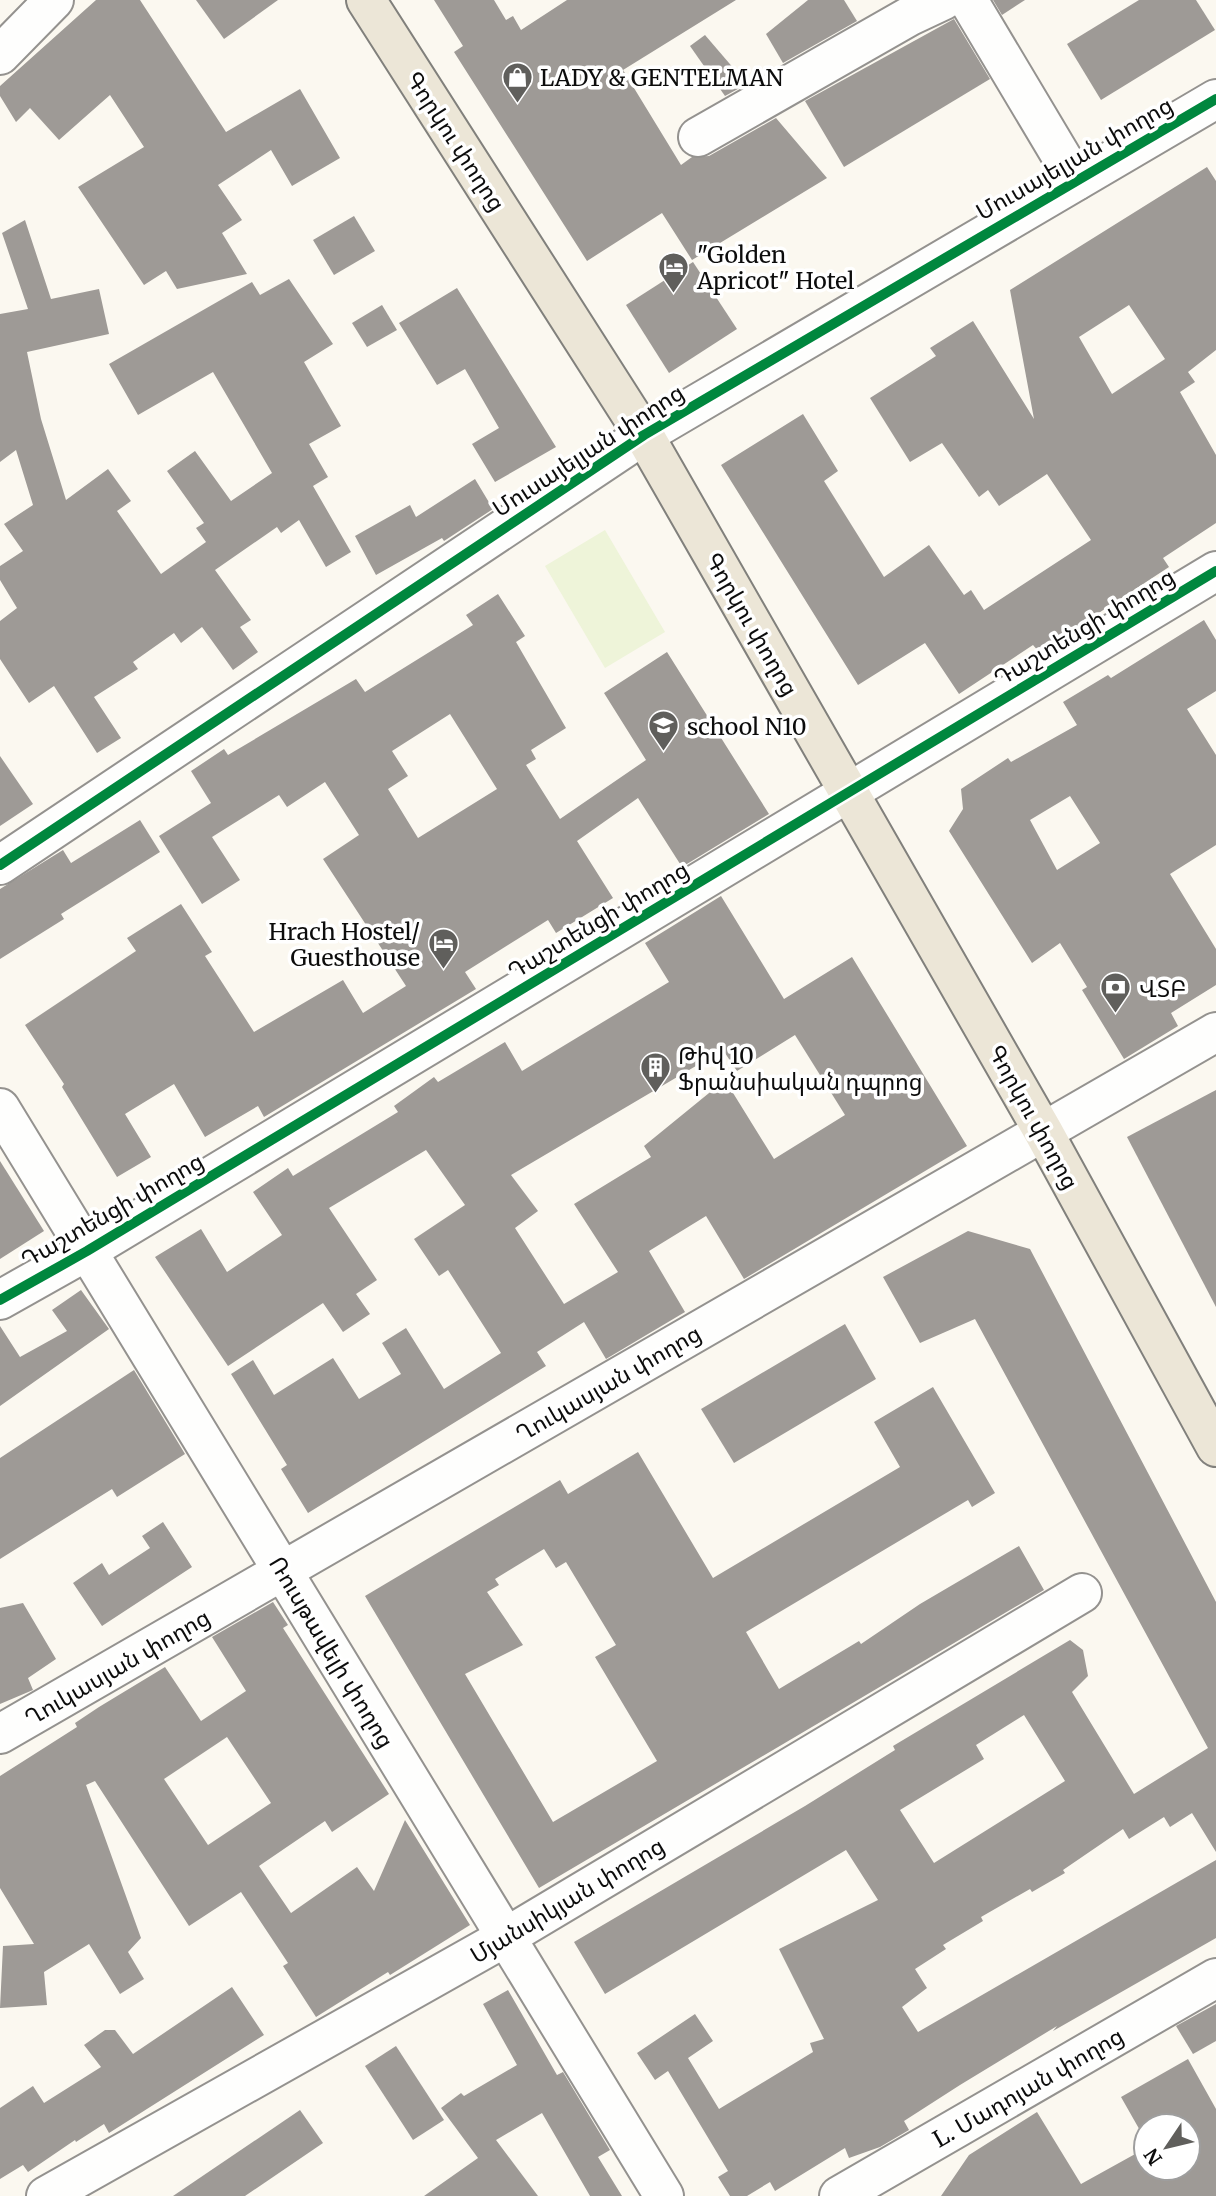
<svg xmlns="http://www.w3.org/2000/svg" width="1216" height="2196" font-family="Merriweather,'Noto Sans Armenian',serif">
<rect width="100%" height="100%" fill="#fbf8f0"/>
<path fill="#eef4d9" d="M605,530L665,632L605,668L545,566Z"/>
<g fill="#9e9a96" fill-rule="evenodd">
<path d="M96,0H140L226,132L300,89L340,158L292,186L271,150L218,185L242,220L222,233L247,274L177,289L166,271L144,285L78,187L144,147L110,95L59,140L30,108L16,122L0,96V86Z"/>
<path d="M196,0H278L224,39Z"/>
<path d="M434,0H494L506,20L513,16L521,30L567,0H736L623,70L681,165L692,157L709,156L776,118L827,178L692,260L662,213L587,261L454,52L463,46Z"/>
<path d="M808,0H844L857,21L783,63L766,34Z"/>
<path d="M993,0H1025L1002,15Z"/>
<path d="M1139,0H1196L1215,30L1101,100L1067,44Z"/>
<path d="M954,19L990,79L844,167L805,101Z"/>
<path d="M705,35L747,84L725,96L690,46Z"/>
<path d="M1207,167L1216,181V350L1188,372L1195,382L1180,392L1216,455V523L1163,558L1169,567L1039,652L1033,645L959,694L925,643L858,685L721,465L803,414L838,471L824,481L884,577L929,545L964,595L971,590L984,610L1091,540L1047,474L999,506L988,490L979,497L942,443L910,462L870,398L936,356L930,348L973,321L1034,419L1010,290ZM1129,305L1165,359L1112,394L1079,337Z"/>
<path d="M354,216L375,251L334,275L313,240Z"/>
<path d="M25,220L51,299L99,289L109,334L27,352L41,419L66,500L108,469L131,501L117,511L161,574L206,542L196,528L204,523L167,471L195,451L231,501L272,473L213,372L138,415L109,364L252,282L260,295L289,279L333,344L304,362L341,426L309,444L328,477L313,486L351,552L326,567L299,520L281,533L277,527L215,570L251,620L240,627L258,652L233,670L202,627L181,643L174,633L133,662L138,669L94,697L121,738L97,753L54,686L29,703L0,659V621L17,608L0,580V566L23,551L4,524L33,505L16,450L0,462V314L28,309L2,233Z"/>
<path d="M693,262L737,329L669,373L626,305Z"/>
<path d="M457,288L556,447L495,482L472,444L499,428L465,369L437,385L399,323Z"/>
<path d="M382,305L397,330L367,347L352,323Z"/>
<path d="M475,479L493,509L444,541L442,538L376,575L355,536L410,505L416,517Z"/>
<path d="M498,594L525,636L516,642L566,728L531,750L536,759L526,765L560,819L646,760L604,693L667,652L769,814L682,867L638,798L577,841L613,898L556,933L548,920L465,972L476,989L264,1117L258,1106L205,1137L174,1084L125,1114L151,1157L117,1177L62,1087L64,1084L25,1025L136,951L127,938L181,904L212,952L205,956L254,1032L343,980L363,1013L406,986L323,859L359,835L325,782L287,807L279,795L212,837L240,880L202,904L159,836L211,803L191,771L224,749L228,755L356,679L365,692L473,625L466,615ZM450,714L497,789L418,838L388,789L408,776L392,751Z"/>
<path d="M1204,620L1216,640V691L1187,709L1216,755V845L1170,874L1216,949V985L1171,1013L1178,1026L1124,1059L1082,990L1087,987L1060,943L1032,963L949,831L963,809L961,789L1008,758L1011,762L1077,725L1063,702L1108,675L1111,678ZM1070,796L1100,843L1057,870L1030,820Z"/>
<path d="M0,756L33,804L0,826Z"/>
<path d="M140,820L160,852L61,914L64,919L0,959V889L63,850L71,863Z"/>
<path d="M721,896L784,999L852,957L967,1146L744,1279L706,1216L649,1251L685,1312L606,1359L584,1322L537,1352L546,1366L308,1513L281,1469L287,1465L231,1374L253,1360L274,1395L333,1358L359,1399L401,1374L382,1343L406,1328L444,1389L501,1353L448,1270L439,1276L414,1239L465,1205L426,1150L329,1208L377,1280L356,1294L370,1314L343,1332L323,1303L228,1366L155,1257L201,1229L227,1272L282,1235L253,1192L288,1168L293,1176L398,1112L394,1106L434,1077L438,1082L505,1042L522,1071L669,982L645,943ZM795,1035L845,1115L774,1159L725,1080L644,1146L651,1157L574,1204L618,1272L564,1304L515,1228L538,1211L511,1175L723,1050L737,1071Z"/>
<path d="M1216,1090V1307L1127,1137Z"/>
<path d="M0,1161L44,1231L0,1259Z"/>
<path d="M968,1231L1030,1249L1216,1602V1852L1192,1813L1170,1827L1164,1817L1129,1839L1123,1829L1063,1870L1065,1873L1032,1892L1030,1889L981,1917L983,1921L943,1945L946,1949L915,1969L927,1988L902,2007L918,2032L1216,1860V1938L1053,2031L1057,2026L960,2085L904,2121L909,2130L880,2147L849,2158L845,2148L775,2191L770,2182L747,2196H730L718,2177L728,2171L668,2071L655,2080L637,2053L695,2014L713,2041L688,2058L719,2109L813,2052L810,2043L824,2039L779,1949L878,1900L846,1850L605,1994L574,1942L805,1806L895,1750L893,1746L1070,1640L1083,1650L1088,1676L1072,1692L1134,1794L1208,1748L975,1319L920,1343L883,1277ZM1024,1715L1065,1781L934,1863L900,1810L984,1759L976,1745Z"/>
<path d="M81,1290L109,1329L0,1406V1326L20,1357L67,1331L52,1310Z"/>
<path d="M845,1324L876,1379L734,1463L701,1409Z"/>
<path d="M134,1370L185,1454L117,1497L112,1489L0,1559V1458Z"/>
<path d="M933,1387L995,1493L972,1507L968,1500L746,1632L779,1689L859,1641L861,1644L920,1604L1019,1546L1044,1590L539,1888L365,1596L560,1480L568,1494L638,1452L713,1578L900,1467L874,1422ZM544,1549L556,1568L566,1562L616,1645L595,1657L657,1761L553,1822L465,1674L523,1645L487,1592L499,1585L495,1579Z"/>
<path d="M163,1522L192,1567L102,1626L73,1583L102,1563L109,1575L150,1548L142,1536Z"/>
<path d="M273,1602L288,1625L283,1628L389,1794L332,1832L325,1821L259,1866L291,1913L357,1867L374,1891L405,1820L470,1925L390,1975L388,1972L316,2017L283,1966L288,1963L241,1892L189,1926L95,1781L86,1785L141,1938L128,1952L144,1979L120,1994L89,1944L44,1972L47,2005L0,2008L3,1946L34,1944L0,1888V1776L77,1727L75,1723L99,1707L165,1667L201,1721L246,1691L212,1637ZM227,1737L271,1803L208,1845L164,1779Z"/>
<path d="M23,1603L56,1659L28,1678L33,1690L0,1704V1608Z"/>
<path d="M232,1987L264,2035L109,2133L104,2124L76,2142L75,2140L28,2172L23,2165L0,2179V2108L33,2086L44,2103L101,2067L84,2045L105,2030H115L133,2054Z"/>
<path d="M508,1990L557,2075L563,2072L610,2150L598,2157L622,2196H590L542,2113L496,2140L538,2196H424L478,2158L441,2108L461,2093L464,2096L517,2065L483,2004Z"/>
<path d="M1216,2004V2041L1193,2054L1176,2026Z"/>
<path d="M396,2046L444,2120L413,2140L365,2066Z"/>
<path d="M1188,2059L1216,2109V2196H941L969,2155L1037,2112L1081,2184L1146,2148V2168H1188V2126H1146V2141L1121,2097Z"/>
<path d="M300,2110L323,2143L245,2196H173Z"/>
</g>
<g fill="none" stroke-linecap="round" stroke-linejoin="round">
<defs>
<g id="minor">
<path d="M968,0L1076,181"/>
<path d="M0,55L54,0"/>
<path d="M698,137L910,16L944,0"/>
<path d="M0,865L644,435L1216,99"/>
<path d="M0,1108L664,2196"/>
<path d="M0,1300L87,1251L1216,571"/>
<path d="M0,1734L1216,1032"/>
<path d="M46,2196L506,1937L1082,1593"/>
<path d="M839,2196L1216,1978"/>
</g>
<path id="major" d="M366,0L644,435L1044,1133L1216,1447"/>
</defs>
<use href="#minor" stroke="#94928f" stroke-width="42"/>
<use href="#major" stroke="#81807c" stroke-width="42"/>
<use href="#minor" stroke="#fefefd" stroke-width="38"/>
<use href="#major" stroke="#ece6d7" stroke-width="38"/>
<defs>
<g id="cycleway">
<path d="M0,865L644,435L1216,99"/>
<path d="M0,1300L87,1251L1216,571"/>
</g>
</defs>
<use href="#cycleway" stroke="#fff" stroke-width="15"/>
<use href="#cycleway" stroke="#00873e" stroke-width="10"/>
</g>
<defs>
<symbol id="shop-pin" viewBox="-11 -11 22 30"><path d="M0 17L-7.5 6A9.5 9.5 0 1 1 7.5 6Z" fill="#605f5c" stroke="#fff"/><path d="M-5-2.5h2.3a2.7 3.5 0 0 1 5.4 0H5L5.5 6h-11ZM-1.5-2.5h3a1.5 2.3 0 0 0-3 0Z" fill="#fff"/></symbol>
<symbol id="hotel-pin" viewBox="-11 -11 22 30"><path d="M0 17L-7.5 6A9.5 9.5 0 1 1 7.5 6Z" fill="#605f5c" stroke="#fff"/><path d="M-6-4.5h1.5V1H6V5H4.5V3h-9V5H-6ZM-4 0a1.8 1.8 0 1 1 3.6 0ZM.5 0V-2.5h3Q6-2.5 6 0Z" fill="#fff"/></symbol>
<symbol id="school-pin" viewBox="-11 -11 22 30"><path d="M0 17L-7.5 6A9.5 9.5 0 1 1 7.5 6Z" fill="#605f5c" stroke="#fff"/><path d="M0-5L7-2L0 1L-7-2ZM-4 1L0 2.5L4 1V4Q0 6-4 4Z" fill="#fff"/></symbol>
<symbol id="bank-pin" viewBox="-11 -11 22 30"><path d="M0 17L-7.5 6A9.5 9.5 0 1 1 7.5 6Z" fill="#605f5c" stroke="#fff"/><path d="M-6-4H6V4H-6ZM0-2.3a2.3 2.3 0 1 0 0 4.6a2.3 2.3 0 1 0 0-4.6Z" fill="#fff"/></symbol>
<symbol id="building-pin" viewBox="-11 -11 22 30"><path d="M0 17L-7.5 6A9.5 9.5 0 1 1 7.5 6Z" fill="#605f5c" stroke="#fff"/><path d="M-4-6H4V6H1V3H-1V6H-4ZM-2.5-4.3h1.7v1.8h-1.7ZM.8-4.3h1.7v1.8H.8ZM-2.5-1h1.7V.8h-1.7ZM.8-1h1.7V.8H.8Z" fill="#fff"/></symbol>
</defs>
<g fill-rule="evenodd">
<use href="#shop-pin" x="500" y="60" width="35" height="47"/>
<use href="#hotel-pin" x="656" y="250" width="35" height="47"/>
<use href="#school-pin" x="646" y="708" width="35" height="47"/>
<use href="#hotel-pin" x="426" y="926" width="35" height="47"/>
<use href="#bank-pin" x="1098" y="970" width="35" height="47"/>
<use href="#building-pin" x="638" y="1050" width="35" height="47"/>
</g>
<g text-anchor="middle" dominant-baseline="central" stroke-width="7" stroke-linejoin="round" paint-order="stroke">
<g font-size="23" fill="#0c0c0c" stroke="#fff" text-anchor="start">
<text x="540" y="77">LADY &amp; GENTELMAN</text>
<text x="697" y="254">"Golden<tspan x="697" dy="26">Apricot" Hotel</tspan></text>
<text x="687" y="726">school N10</text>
<text x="420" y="931" text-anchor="end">Hrach Hostel/<tspan x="420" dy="26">Guesthouse</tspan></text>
<text x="1139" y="988">ՎՏԲ</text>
<text x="678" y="1055">Թիվ 10<tspan x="678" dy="26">Ֆրանսիական դպրոց</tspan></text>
</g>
<g font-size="23" fill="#0c0c0c" stroke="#fff">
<text transform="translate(456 141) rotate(57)">Գորկու փողոց</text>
<text transform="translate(1074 158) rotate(-30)">Մուսայելյան փողոց</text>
<text transform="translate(588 450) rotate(-33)">Մուսայելյան փողոց</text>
<text transform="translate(752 624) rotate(60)">Գորկու փողոց</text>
<text transform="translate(1084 627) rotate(-31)">Դաշտենցի փողոց</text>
<text transform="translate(598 920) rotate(-31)">Դաշտենցի փողոց</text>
<text transform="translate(1034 1117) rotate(61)">Գորկու փողոց</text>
<text transform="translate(112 1210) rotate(-30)">Դաշտենցի փողոց</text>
<text transform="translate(608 1383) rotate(-30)">Ղուկասյան փողոց</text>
<text transform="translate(332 1652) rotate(59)">Ռուսթավելի փողոց</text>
<text transform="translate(117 1667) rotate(-30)">Ղուկասյան փողոց</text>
<text transform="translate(567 1900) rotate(-31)">Մյանսիկյան փողոց</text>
<text transform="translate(1028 2087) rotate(-30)">L. Մադոյան փողոց</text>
</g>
</g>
<g transform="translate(1167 2147) rotate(235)"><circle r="33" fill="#ffffff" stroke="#9e9e9e" stroke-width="2"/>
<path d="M0-5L12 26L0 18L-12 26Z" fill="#605f5c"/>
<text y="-10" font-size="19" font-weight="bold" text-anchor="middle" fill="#0c0c0c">N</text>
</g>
</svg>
